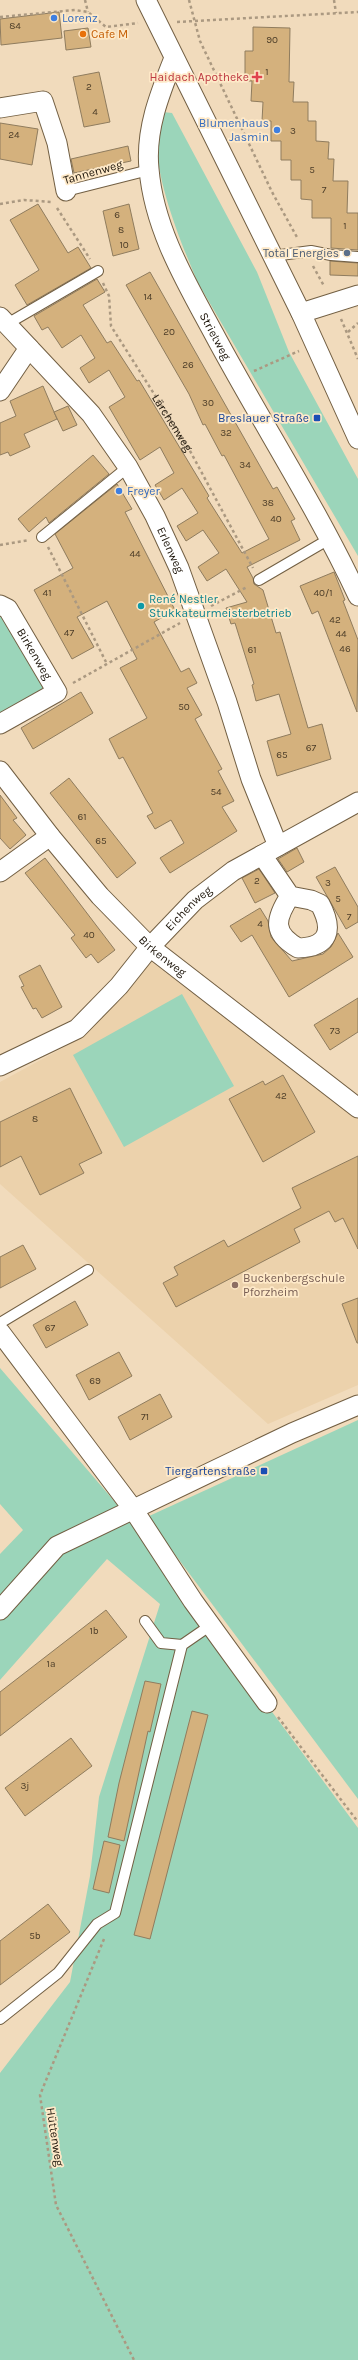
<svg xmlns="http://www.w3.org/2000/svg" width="358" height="2360" font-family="Karla,sans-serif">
<rect width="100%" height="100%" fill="#f1dbbc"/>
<path fill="#ecd2ac" d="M150,961L358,1117V1385L268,1424L0,1184V1082L83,1037Z"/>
<g fill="#9bd5ba">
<path d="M163,112L172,113L257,272L289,352L358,479V556L198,283C181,243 152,173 157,129C158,124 161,118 163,112Z"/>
<path d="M0,606L56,692L0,719Z"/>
<path d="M182,994L234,1086L124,1147L73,1055Z"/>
<path d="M0,1368L127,1516L358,1828V2360H0V2073L70,1982L90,1876L99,1797L160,1604L107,1559L0,1680V1554L23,1530L0,1504Z"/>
<path d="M358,1420V1799L147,1517Z"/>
</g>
<g fill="#d4b17d" stroke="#8f7c5e">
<path d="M59,12L62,38L1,45L0,19Z"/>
<path d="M253,27L290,28L289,82H294L293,102H308V121H316V141L329,142L328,159H334L333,181H348L347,213H358V250L331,248V218H312V200L301,199V180H291V160H281V141H271V121H262L263,102L251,101L252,81H245V51H253Z"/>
<path d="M88,28L91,47L66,50L64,31Z"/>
<path d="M99,72L110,122L84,127L73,77Z"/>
<path d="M0,123L38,129L32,165L0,159Z"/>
<path d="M128,146L131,161L74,173L71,159Z"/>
<path d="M38,204L68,253L78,247L91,268L27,305L15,285L39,270L10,220Z"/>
<path d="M129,204L139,249L113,256L103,211Z"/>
<path d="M330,261L358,263V276L330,275Z"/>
<path d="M150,272L273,489L277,487L295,519L291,521L300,540L247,567L253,578L254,584L263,590L276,633L280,632L308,728L322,724L331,759L277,776L267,741L291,734L279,694L256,701L252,685L254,684L235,623L231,624L226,608L247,602L226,569L207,581L198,567L219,553L203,530L186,541L177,526L198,513L182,488L164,500L155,485L174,473L160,447L140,460L109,407L125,397L109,370L89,383L80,368L95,358L81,335L62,348L48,327L42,330L34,316L97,279L105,292L83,305L107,343L111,341L137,381L139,380L209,496L207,498L242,553L269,539L224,455L222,456L205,424L203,425L189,394L126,285Z"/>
<path d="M43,386L57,419L24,434L30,447L10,456L8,452L0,455V423L16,416L10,401Z"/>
<path d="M68,406L77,425L63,431L54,412Z"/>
<path d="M93,455L109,474L49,523L46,517L29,532L18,519Z"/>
<path d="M117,484L132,509L125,512L175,610L154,622L181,672L189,668L197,683L187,688L202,715L195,719L222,769L218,771L234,801L222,807L237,831L170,873L160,858L184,843L171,820L155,829L147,816L153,813L123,757L119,759L109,739L147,718L120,668L137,659L107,601L77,617L94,647L72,659L34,590L73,568L55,534Z"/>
<path d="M334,572L345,600L343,601L358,640L357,712L318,611L312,614L300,586Z"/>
<path d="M81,692L93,713L33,749L21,728Z"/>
<path d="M69,778L136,863L117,878L50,793Z"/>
<path d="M0,795L17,818L13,820L26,835L10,849L0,838Z"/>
<path d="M297,848L304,862L287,872L278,859Z"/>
<path d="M45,858L115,950L98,963L91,954L86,958L71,938L75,935L25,873Z"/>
<path d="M335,867L358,907V922L346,929L316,877Z"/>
<path d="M259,869L275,893L255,903L242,878Z"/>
<path d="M260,908L268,921L271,937L292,961L323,954L331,947L338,933L353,957L289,997L252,935L241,942L230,926Z"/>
<path d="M40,965L62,1007L42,1018L36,1008L33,1009L21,987L24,986L19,976Z"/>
<path d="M358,998V1032L330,1050L314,1025Z"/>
<path d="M283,1075L315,1132L263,1162L229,1099L263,1081L265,1085Z"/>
<path d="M70,1088L102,1153L79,1164L84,1173L40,1195L21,1156L0,1167V1122Z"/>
<path d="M358,1156V1249L343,1218L335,1222L329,1211L294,1229L300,1242L176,1307L163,1283L178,1275L174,1267L224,1240L228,1247L301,1208L292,1188Z"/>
<path d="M23,1245L36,1269L0,1288V1257Z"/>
<path d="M358,1298V1343H357L342,1304Z"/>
<path d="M75,1301L88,1325L46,1348L33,1325Z"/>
<path d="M119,1352L132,1376L89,1400L76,1375Z"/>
<path d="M160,1394L172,1417L130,1440L118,1417Z"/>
<path d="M106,1610L127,1637L0,1736V1692Z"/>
<path d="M145,1681L161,1684L150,1732L148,1731L124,1841L108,1837L119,1783Z"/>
<path d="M192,1711L208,1715L150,1939L134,1935Z"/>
<path d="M71,1738L92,1766L25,1816L5,1788Z"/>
<path d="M104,1841L120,1845L109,1893L93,1889Z"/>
<path d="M48,1904L70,1932L0,1985V1941Z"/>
</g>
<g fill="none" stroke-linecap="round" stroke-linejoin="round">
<defs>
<g id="service">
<path d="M66,191L149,170"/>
<path d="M273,256L311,251L331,255L358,257"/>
<path d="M7,324L98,271"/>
<path d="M42,537L128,467"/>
<path d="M259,580L331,538"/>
<path d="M0,1323L88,1270"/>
<path d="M145,1621L161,1643L182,1645"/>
<path d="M0,2019L58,1973L97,1924L115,1913L182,1645L211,1625"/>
</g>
<g id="minor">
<path d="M146,0L301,313L358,439"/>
<path id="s2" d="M174,58C160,93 145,130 149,169C154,229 186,282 214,334C261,422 316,506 358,596"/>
<path d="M0,108L43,101L57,143L66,191"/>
<path d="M301,313L358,295"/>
<path id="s3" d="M0,317L91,414L128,467L155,516L179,568L227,702L251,779L278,846"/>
<path d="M0,391L29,348"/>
<path id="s4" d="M0,605L8,609L57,692L0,724"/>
<path id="s5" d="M0,771L50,836L100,896L150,947L358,1108"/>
<path d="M262,855L290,896L311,900L320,904C334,930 329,947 298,948C272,933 275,919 290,896"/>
<path d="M0,872L50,836"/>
<path id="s6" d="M0,1066L77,1029L119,986L150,947L195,900L233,871L358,802"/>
<path d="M0,1332L133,1509L193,1601L267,1703"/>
<path d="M0,1610L57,1546L292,1433L358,1405"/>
</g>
</defs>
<use href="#service" stroke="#725f43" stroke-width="12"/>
<use href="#minor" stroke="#725f43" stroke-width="21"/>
<g stroke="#ab9981" stroke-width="2.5" stroke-dasharray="3 3" stroke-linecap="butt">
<path d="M85,0L88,12"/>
<path d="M189,0L200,41L272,192L298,239"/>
<path d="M334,0L336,13"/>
<path d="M0,17L75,10L88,12L106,27L138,23"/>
<path d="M177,22L358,12"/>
<path d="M0,204L24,200L52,202"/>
<path d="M57,208L90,259"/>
<path d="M313,266L324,286"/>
<path id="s1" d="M103,283L109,296L111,326L189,449L253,568"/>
<path d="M341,319L358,359"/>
<path d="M348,332L358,323"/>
<path d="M254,371L299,351"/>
<path d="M0,545L29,540"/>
<path d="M48,547L106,662"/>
<path d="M211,606L247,587"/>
<path d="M73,683L180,623"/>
<path d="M278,1717L358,1822"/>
<path d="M104,1939L40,2095L56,2205L134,2360"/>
</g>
<use href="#service" stroke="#fff" stroke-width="10"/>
<use href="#minor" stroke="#fff" stroke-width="19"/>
</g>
<g fill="#3f7fe0" stroke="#fee9c8" stroke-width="1.5">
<circle cx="54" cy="18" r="4"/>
<circle cx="277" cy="130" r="4"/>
<circle cx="119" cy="491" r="4"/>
</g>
<circle fill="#e8710a" stroke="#fee9c8" stroke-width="1.5" cx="83" cy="34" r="4"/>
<path fill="#e0444e" stroke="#fee9c8" stroke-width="1.5" d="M255 71h4v4h4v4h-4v4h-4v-4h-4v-4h4z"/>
<circle fill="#5c6f8a" stroke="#fee9c8" stroke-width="1.5" cx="347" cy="253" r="4"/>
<g fill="#1a4fb4" stroke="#fee9c8" stroke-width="1.5">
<rect x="313" y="414" width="8" height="8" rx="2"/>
<rect x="260" y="1467" width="8" height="8" rx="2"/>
</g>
<circle fill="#0f9aa8" stroke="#fee9c8" stroke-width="1.5" cx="141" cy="606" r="4"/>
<circle fill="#8d6e63" stroke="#fee9c8" stroke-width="1.5" cx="235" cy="1285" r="4"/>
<g text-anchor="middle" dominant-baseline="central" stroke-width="3.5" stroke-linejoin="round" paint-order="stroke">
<g font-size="10" fill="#4c3d28">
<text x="15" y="26">84</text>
<text x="272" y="40">90</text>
<text x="267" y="72">1</text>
<text x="89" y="87">2</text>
<text x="95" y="112">4</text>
<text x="293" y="131">3</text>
<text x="14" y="135">24</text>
<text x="312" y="170">5</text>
<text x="324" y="190">7</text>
<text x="117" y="215">6</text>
<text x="345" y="226">1</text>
<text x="121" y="230">8</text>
<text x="124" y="245">10</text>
<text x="148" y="297">14</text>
<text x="169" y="332">20</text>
<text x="188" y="365">26</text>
<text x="208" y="403">30</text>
<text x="226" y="433">32</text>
<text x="245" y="465">34</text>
<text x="268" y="503">38</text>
<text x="276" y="519">40</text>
<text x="135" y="554">44</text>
<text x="47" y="593">41</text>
<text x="323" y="593">40/1</text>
<text x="335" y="620">42</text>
<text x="69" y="633">47</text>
<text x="341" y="634">44</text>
<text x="345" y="649">46</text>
<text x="252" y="650">61</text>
<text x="184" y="707">50</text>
<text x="311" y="748">67</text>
<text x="282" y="755">65</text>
<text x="216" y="792">54</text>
<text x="82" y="817">61</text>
<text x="101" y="841">65</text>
<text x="257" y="881">2</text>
<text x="328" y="883">3</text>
<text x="338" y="899">5</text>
<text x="349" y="917">7</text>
<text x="260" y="924">4</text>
<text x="89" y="935">40</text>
<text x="335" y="1031">73</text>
<text x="281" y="1096">42</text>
<text x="35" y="1119">8</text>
<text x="50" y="1328">67</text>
<text x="95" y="1381">69</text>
<text x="145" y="1417">71</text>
<text x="94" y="1631">1b</text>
<text x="51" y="1664">1a</text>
<text x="25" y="1786">3j</text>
<text x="35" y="1936">5b</text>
</g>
<g font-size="12" fill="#366cbe" stroke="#fee9c8" text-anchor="start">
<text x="62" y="18">Lorenz</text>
<text x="269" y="123" text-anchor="end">Blumenhaus<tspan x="269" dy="14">Jasmin</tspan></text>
<text x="127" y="491">Freyer</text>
</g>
<g font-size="12" fill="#c56008" stroke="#fee9c8" text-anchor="start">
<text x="91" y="34">Cafe M</text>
</g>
<g font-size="12" fill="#be3a42" stroke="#fee9c8" text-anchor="end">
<text x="249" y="77">Haidach Apotheke</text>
</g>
<g font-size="12" fill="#1e160b" stroke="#fee9c8">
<text transform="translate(93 172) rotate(-16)">Tannenweg</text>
<text stroke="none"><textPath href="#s2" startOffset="296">Strietweg</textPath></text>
<text stroke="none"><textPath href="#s1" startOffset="159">Lärchenweg</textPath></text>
<text stroke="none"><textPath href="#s3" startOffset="291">Erlenweg</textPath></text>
<text stroke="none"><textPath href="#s4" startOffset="61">Birkenweg</textPath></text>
<text stroke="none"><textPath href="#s6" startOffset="250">Eichenweg</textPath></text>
<text stroke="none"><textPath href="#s5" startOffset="247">Birkenweg</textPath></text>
<text transform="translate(55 2137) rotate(81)">Hüttenweg</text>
</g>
<g font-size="12" fill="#4e5e75" stroke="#fee9c8" text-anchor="end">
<text x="339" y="253">Total Energies</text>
</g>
<g font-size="12" fill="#164399" stroke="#fee9c8" text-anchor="end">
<text x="309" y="418">Breslauer Straße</text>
<text x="256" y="1471">Tiergartenstraße</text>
</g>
<g font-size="12" fill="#0d838f" stroke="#fee9c8" text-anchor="start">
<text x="149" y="599">René Nestler<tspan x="149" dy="14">Stukkateurmeisterbetrieb</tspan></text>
</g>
<g font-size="12" fill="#785e54" stroke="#fee9c8" text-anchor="start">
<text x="243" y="1278">Buckenbergschule<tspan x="243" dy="14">Pforzheim</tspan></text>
</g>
</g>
</svg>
